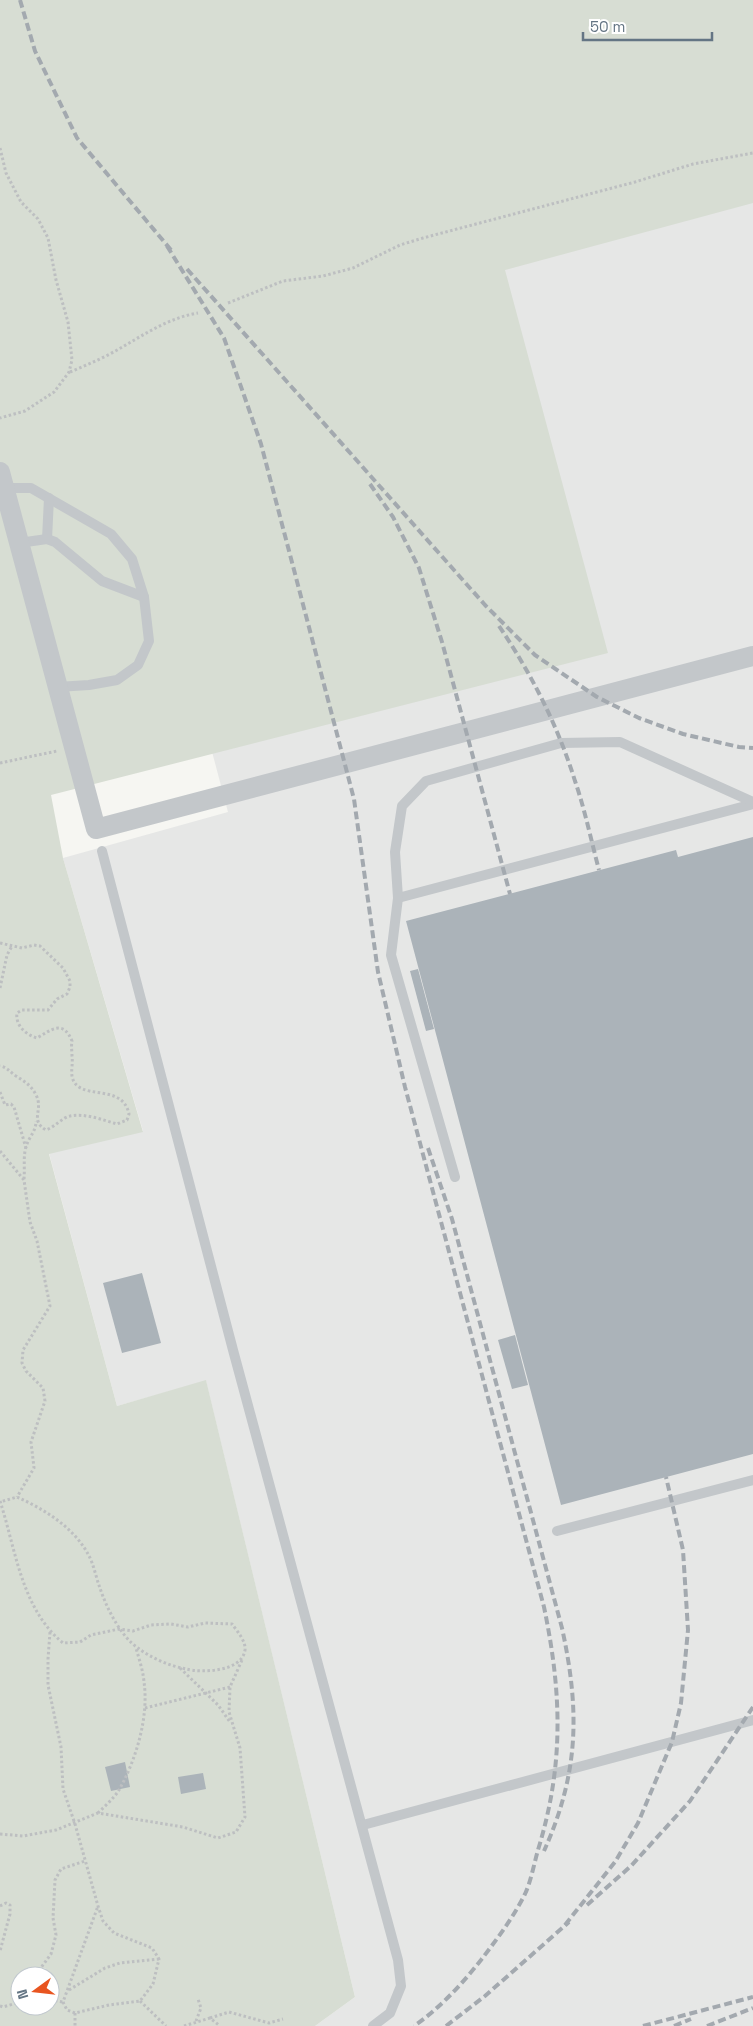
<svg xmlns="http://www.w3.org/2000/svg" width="753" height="2026" font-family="'Space Grotesk',sans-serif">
<rect width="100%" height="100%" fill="#f6f6f2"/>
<path fill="#e6e7e6" d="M0,0L753,175V2026H315L355,1997L206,1381L117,1406L49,1153L143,1131L63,858L228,812L94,307Z"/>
<path fill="#d7ddd3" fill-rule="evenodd" d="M0,0H753V203L505,270L608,653L51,795L63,858L143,1132L49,1154L117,1406L206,1380L355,1997L315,2026H0ZM20,1976H50V2006H20Z"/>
<g fill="#abb3b9">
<path d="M753,837V1454L561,1505L406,921L676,850L678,857Z"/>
<path d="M418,969L434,1029L426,1031L410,971Z"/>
<path d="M142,1273L161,1343L122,1353L103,1283Z"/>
<path d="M515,1335L528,1385L512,1389L498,1340Z"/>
<path d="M125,1762L130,1787L111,1791L105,1767Z"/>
<path d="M203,1773L206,1789L181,1794L178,1777Z"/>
</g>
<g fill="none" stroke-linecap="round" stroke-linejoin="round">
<g stroke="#bdbfc1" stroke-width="3" stroke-dasharray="2.5 2.5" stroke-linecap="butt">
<path d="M0,148L6,173L21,202L38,219L48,238L56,280L68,322L72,360L69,372L54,392L25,411L0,418"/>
<path d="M228,303L283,281L323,276L353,268L400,245L423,238L635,182L693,164L753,153"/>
<path d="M70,372C82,367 94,362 106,356C137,340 163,319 198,313"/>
<path d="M0,763L57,751"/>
<path d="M0,943L22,948L34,945L40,946L63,968L70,981V987L67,994L57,999L48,1010H22L17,1013C15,1025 26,1035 37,1038C51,1030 63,1019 72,1041C71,1046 72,1051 72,1056C73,1063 71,1070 72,1076C77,1103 122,1081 129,1114L127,1120L117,1124C103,1120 85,1113 70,1116C63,1117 55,1127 46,1130C29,1120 44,1110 36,1095C32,1086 24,1081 16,1076C10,1072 7,1067 0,1066"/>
<path d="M0,988L7,955L12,946"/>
<path d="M0,1092L5,1105L11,1104L14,1107L26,1148"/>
<path d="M0,1151L24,1180L30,1222L37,1241L50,1306L23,1350L22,1363L26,1371L43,1388L45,1401L31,1442L34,1468L17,1497"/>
<path d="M24,1179C25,1169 23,1156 26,1147C29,1136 36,1132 36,1121"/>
<path d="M0,1501C16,1550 21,1608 63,1643L80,1642L91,1635L119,1629L133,1631L151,1625L171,1624L188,1627L205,1623L232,1624C237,1631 246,1641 245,1650C242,1672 202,1673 186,1669C170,1666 151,1658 138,1648C121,1637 106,1607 100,1588C96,1578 94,1565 89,1556C75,1528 44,1509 17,1497L0,1502"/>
<path d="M50,1632L48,1659V1685L61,1747L63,1789L75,1824L98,1906L103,1921L114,1933L152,1948L159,1959L153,1984L140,2001L109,2005L75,2013L67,2010L63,2002L98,1906"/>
<path d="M180,1668L218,1705L230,1722"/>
<path d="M145,1708L230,1687"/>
<path d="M98,1813C105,1806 114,1798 119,1790C136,1760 149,1717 144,1682C143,1670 139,1659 136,1648"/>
<path d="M0,1834L23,1836L56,1830L98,1813L183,1827L218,1838L236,1832L245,1817L240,1748L229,1712L230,1687L242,1660"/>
<path d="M0,1906L6,1903L10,1905V1914L0,1951"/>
<path d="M39,1976L40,1969L51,1954L56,1935L53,1918L55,1880L61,1869L85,1861"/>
<path d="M69,1990L105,1968L120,1963L159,1959"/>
<path d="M50,2000L63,2002"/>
<path d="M140,2001L166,2026"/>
<path d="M0,2006L3,2007L20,2002"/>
<path d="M75,2013V2026"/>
<path d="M210,2018L229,2012L269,2023L283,2019"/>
<path d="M196,2021L201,2008L198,1999"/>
<path d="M184,2026L210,2018L220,2026"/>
</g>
<g stroke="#c3c7ca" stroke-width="10">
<path d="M4,488H31L111,534L132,559L144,597L149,641L138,665L117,680L89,685L57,687"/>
<path d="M47,539L49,498"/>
<path d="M19,543L47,539L55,542L102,581L144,597"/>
<path d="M102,851L233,1350L398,1960L401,1986L390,2013L373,2026"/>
<path d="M398,898L753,804"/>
<path d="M455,1177L391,955L398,898L395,852L402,806L426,781L561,743L620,742L753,802"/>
<path d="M557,1531L753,1480"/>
<path d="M363,1825L753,1720"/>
</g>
<path stroke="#c3c7ca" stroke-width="20" d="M0,472L96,829L753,656"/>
<g stroke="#a3a9af" stroke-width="4" stroke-dasharray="8 4" stroke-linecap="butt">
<path d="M20,0L35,51L77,138L171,250"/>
<path d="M167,246L224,338L261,444L354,799L378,972L405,1087L544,1607C562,1694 564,1765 538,1850C534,1864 531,1881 525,1894C513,1918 497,1939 481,1960C462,1984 439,2009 414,2026"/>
<path d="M187,269L485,605L535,655L597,697L639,718L683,734L739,747L753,748"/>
<path d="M370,484L393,517L419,568L442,642L510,894"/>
<path d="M499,626C531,673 558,726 575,781C585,810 591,840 599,870"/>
<path d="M428,1148L452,1219L562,1628C580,1711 579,1773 544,1851"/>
<path d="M587,1905L631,1866L690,1801L753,1707"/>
<path d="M565,1925L615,1862L638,1823L672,1742L681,1703L688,1630L683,1550L666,1477"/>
<path d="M446,2026L485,1996L569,1922"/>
<path d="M643,2026L753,1997"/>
<path d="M674,2026L691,2019"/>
<path d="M707,2026L753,2008"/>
</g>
</g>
<g transform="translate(35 1991) rotate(255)"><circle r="24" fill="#ffffff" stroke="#c1c8ce"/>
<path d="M0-4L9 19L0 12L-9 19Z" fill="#e85520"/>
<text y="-8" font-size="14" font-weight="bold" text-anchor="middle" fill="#647584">N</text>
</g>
<path d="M583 32v8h129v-8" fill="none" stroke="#647584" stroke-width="2.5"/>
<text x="590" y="32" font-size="15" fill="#647584" stroke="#ffffff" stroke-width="4" paint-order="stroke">50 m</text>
</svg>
